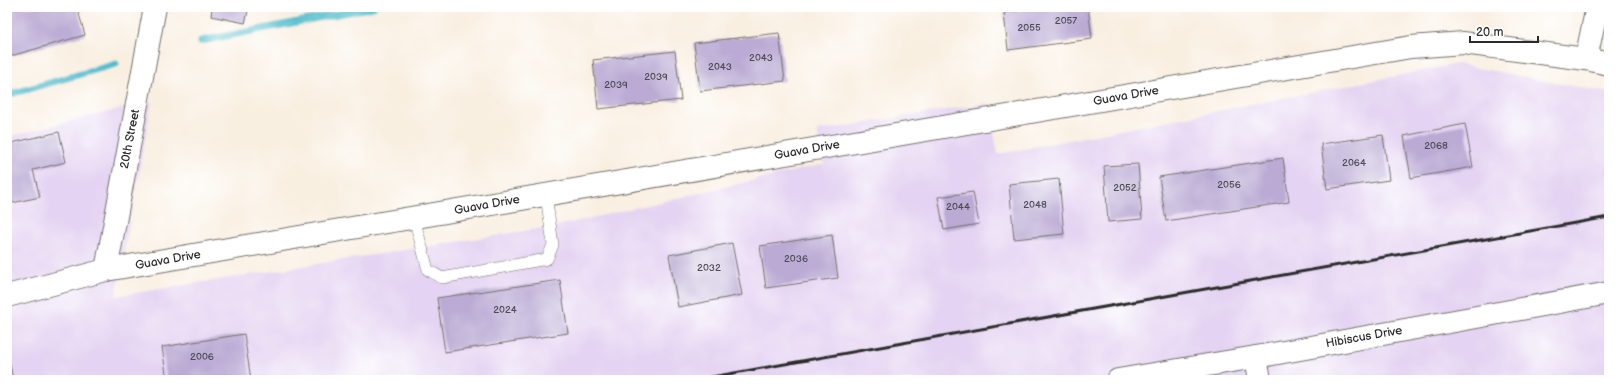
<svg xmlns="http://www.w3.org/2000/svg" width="1616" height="387" font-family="'Balsamiq Sans',sans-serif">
<rect width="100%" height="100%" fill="#fff"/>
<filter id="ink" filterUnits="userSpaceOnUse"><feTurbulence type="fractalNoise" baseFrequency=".025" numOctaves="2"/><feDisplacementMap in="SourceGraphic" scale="8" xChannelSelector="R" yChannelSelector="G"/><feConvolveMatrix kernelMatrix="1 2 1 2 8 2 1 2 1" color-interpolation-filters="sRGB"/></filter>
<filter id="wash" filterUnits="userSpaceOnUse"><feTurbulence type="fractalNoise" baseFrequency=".012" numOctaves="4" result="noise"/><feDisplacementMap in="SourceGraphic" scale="16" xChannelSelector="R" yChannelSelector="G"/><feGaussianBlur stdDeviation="0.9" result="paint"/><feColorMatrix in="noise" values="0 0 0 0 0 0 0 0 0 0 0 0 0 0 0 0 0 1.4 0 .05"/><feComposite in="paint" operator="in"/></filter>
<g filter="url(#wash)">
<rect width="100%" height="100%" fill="#f9efe1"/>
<path fill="#e4d3f2" d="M1457,64L1609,93V380H7V137L152,101L116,296L561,225L824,164L817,131L988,103L998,154Z"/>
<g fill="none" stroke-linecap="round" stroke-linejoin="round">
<g stroke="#50bccc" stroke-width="7">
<path d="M201,41L373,7"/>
<path d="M7,95L116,64"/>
</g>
</g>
<g id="blocks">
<g fill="#baaad4">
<path d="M7,7H77L85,35L7,57Z"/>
<path d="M212,7H249L245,23L211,16Z"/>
<path d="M1024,7H1088L1092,39L1008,50L1004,13L1024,10Z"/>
<path d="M779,33L785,81L700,91L694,43Z"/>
<path d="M675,51L681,100L598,109L593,60Z"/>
<path d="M1465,124L1473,167L1411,178L1404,136Z"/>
<path d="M59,132L66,162L33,170L40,197L7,204V144Z"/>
<path d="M1383,135L1389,180L1327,189L1321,144Z"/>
<path d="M1283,158L1289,202L1166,221L1159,177Z"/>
<path d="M1138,164L1142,219L1108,222L1104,166Z"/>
<path d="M1059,179L1064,234L1014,239L1009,184Z"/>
<path d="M973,192L979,224L944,230L938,197Z"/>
<path d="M832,235L838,278L766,288L760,246Z"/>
<path d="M732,243L742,295L678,307L669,255Z"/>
<path d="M560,280L568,333L445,352L437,298Z"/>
<path d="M244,334L251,380H167L162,347Z"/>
<path d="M7,354H8L13,380H7Z"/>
</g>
</g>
</g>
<g filter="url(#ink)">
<use href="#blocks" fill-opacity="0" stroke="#73706b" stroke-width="1"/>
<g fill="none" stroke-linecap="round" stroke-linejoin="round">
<defs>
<path id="service" d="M414,218L428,270L442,278L547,259L553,245L546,195"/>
<g id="minor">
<path d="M1586,59L1597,7"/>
<path d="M106,270L155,7"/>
<path d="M7,296L106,270L1411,47L1463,43L1586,59L1609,64"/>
<path d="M1256,357L1260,380"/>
<path d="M1118,380L1256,357L1609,293"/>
</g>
</defs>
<use href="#service" stroke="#73706b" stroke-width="12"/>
<use href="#minor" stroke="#73706b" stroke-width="24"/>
<use href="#service" stroke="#fff" stroke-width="11"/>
<use href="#minor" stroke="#fff" stroke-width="22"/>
<path stroke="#2b2b2b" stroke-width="3" d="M695,380L1609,217"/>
</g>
</g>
<g text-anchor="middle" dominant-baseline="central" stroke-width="3.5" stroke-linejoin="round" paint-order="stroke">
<g font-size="10" fill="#4f4b55">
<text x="1066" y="21">2057</text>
<text x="1029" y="28">2055</text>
<text x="761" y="58">2043</text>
<text x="720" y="67">2043</text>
<text x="656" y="77">2039</text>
<text x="616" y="85">2039</text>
<text x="1436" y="146">2068</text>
<text x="1354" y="163">2064</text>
<text x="1229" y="185">2056</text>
<text x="1125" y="188">2052</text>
<text x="1035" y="205">2048</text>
<text x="958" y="207">2044</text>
<text x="796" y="259">2036</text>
<text x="709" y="268">2032</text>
<text x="505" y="310">2024</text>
<text x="202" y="357">2006</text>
</g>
<g font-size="12" fill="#2b2b2b" stroke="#fff">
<text transform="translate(1126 96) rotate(-10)">Guava Drive</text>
<text transform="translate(130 139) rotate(-79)">20th Street</text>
<text transform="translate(807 150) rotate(-10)">Guava Drive</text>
<text transform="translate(487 205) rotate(-10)">Guava Drive</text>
<text transform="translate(168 260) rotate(-10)">Guava Drive</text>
<text transform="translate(1364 337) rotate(-10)">Hibiscus Drive</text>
</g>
</g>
<rect width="1616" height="387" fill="none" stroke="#fff" stroke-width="24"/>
<path d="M1470 36v6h68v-6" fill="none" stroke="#2b2b2b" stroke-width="2"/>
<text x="1476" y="36" font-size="12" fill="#2b2b2b" stroke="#ffffff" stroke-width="3" paint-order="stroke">20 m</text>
</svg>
